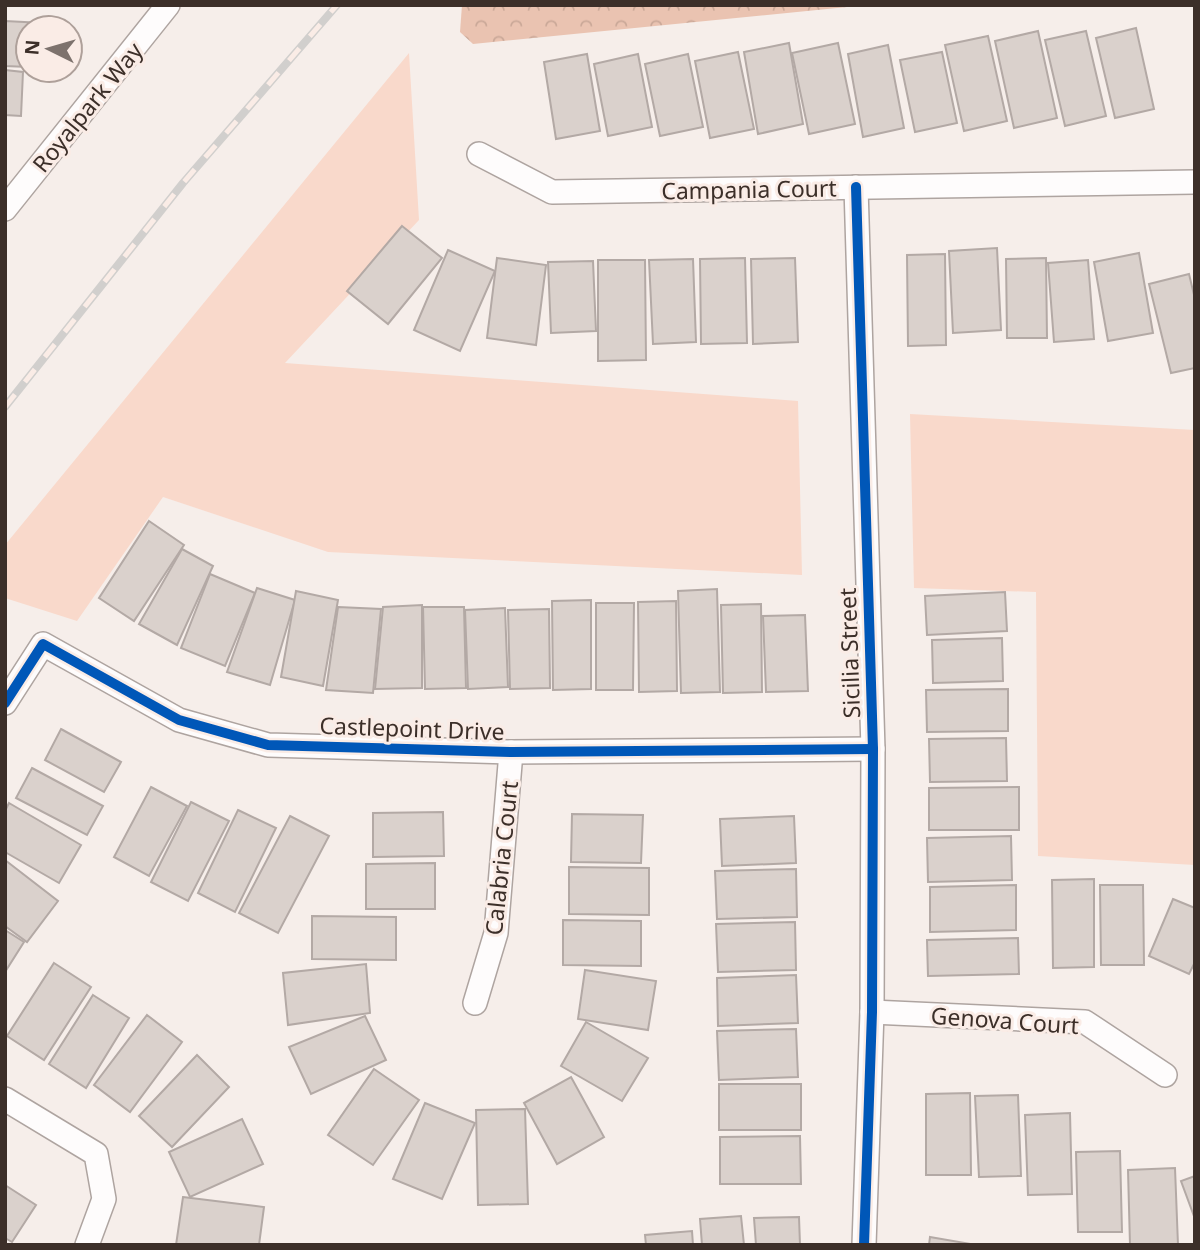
<svg xmlns="http://www.w3.org/2000/svg" width="1200" height="1250" font-family="'Noto Sans',sans-serif">
<defs>
<pattern id="forest-crowns" width="20" height="18" patternUnits="userSpaceOnUse" patternTransform="scale(1.75)"><rect width="20" height="18" fill="#eac3b1"/><path d="M2 6a3 3 0 1 1 6 0M12 15a3 3 0 1 1 6 0" fill="none" stroke="#caa898"/></pattern>
</defs>
<rect width="100%" height="100%" fill="#f6eeea"/>
<path fill="url(#forest-crowns)" d="M462,5H867L473,44L460,32Z"/>
<g fill="#f9d9cb">
<path d="M409,53L419,220L285,363L798,401L802,575L328,552L163,497L77,621L5,598V545Z"/>
<path d="M910,414L1195,430V865L1038,856L1036,592L914,588Z"/>
</g>
<g fill="#dad1cc" stroke="#b3a9a5" stroke-width="2">
<path d="M5,21L62,24L61,28H28V67L5,66Z"/>
<path d="M1136,28L1154,109L1115,118L1096,38Z"/>
<path d="M1038,31L1057,118L1014,128L995,41Z"/>
<path d="M1086,31L1106,116L1065,126L1045,40Z"/>
<path d="M988,36L1007,121L964,131L945,45Z"/>
<path d="M789,43L803,124L758,134L744,52Z"/>
<path d="M838,43L855,124L809,134L792,53Z"/>
<path d="M888,45L904,128L863,137L848,54Z"/>
<path d="M738,52L754,129L710,138L695,61Z"/>
<path d="M942,52L957,123L915,132L900,60Z"/>
<path d="M587,54L600,131L556,139L544,62Z"/>
<path d="M638,54L652,127L608,136L594,64Z"/>
<path d="M688,54L703,127L660,136L645,64Z"/>
<path d="M5,70L23,72L21,116L5,115Z"/>
<path d="M402,226L442,258L388,324L347,291Z"/>
<path d="M997,248L1001,330L953,333L949,251Z"/>
<path d="M448,250L495,271L460,351L414,330Z"/>
<path d="M1139,253L1153,333L1108,341L1094,262Z"/>
<path d="M945,254L946,345L908,346L907,255Z"/>
<path d="M497,258L546,265L536,345L487,338Z"/>
<path d="M745,258L747,343L701,344L700,259Z"/>
<path d="M795,258L798,342L753,344L751,259Z"/>
<path d="M1046,258L1047,338H1007L1006,259Z"/>
<path d="M693,259L696,342L653,344L649,260Z"/>
<path d="M598,260H645L646,360L598,361Z"/>
<path d="M1088,260L1094,339L1054,342L1048,263Z"/>
<path d="M593,261L596,331L551,333L548,262Z"/>
<path d="M1189,274L1195,299V368L1171,373L1149,284Z"/>
<path d="M149,521L184,545L134,621L99,598Z"/>
<path d="M182,549L213,566L177,645L139,624Z"/>
<path d="M210,574L255,593L225,666L181,648Z"/>
<path d="M257,588L295,600L270,685L227,672Z"/>
<path d="M717,589L720,692L681,693L678,591Z"/>
<path d="M296,591L338,600L323,686L281,677Z"/>
<path d="M1005,592L1007,631L927,635L925,596Z"/>
<path d="M591,600V689L553,690L552,601Z"/>
<path d="M676,601L677,691L639,692L638,602Z"/>
<path d="M596,603H634L633,690H596Z"/>
<path d="M761,604L762,692L723,693L721,605Z"/>
<path d="M422,605V688L375,689L383,607Z"/>
<path d="M338,607L381,609L373,693L326,690Z"/>
<path d="M423,607H464L466,688L425,689Z"/>
<path d="M505,608L508,687L468,689L465,610Z"/>
<path d="M549,609L550,688L510,689L508,610Z"/>
<path d="M805,615L808,691L766,692L763,616Z"/>
<path d="M1002,638L1003,681L933,683L932,640Z"/>
<path d="M1008,689V731L927,732L926,690Z"/>
<path d="M61,729L121,762L104,792L45,760Z"/>
<path d="M1006,738L1007,781L930,782L929,739Z"/>
<path d="M32,768L103,806L87,835L16,798Z"/>
<path d="M151,787L187,806L149,876L114,857Z"/>
<path d="M1019,787V830H929V788Z"/>
<path d="M191,802L229,821L188,901L151,882Z"/>
<path d="M9,803L81,845L59,883L5,852V811Z"/>
<path d="M238,810L276,828L235,912L198,893Z"/>
<path d="M443,812L444,856L373,857V813Z"/>
<path d="M572,814L643,815L641,863L571,862Z"/>
<path d="M290,816L329,836L278,933L239,913Z"/>
<path d="M794,816L796,863L722,866L720,819Z"/>
<path d="M1011,836L1012,880L928,882L927,838Z"/>
<path d="M5,860L58,901L27,942L5,926Z"/>
<path d="M435,863V909H366V864Z"/>
<path d="M569,867L649,868V915L569,914Z"/>
<path d="M796,869L797,917L717,919L715,871Z"/>
<path d="M1094,879V967L1053,968L1052,880Z"/>
<path d="M1016,885V930L930,932V887Z"/>
<path d="M1100,885H1143L1144,965H1101Z"/>
<path d="M1173,899L1195,908V962L1189,974L1149,956Z"/>
<path d="M312,916L396,917V960L312,959Z"/>
<path d="M563,920L641,921V966L563,965Z"/>
<path d="M795,922L796,970L718,972L716,924Z"/>
<path d="M5,930L24,942L5,972Z"/>
<path d="M1018,938L1019,974L928,976L927,940Z"/>
<path d="M54,963L91,987L44,1060L7,1036Z"/>
<path d="M366,964L370,1013L288,1025L283,973Z"/>
<path d="M585,970L656,981L648,1030L578,1019Z"/>
<path d="M796,975L798,1023L718,1026L717,978Z"/>
<path d="M93,995L129,1018L86,1088L49,1064Z"/>
<path d="M147,1015L182,1042L130,1112L94,1085Z"/>
<path d="M365,1016L386,1060L311,1094L289,1047Z"/>
<path d="M586,1022L648,1058L622,1101L561,1066Z"/>
<path d="M796,1029L798,1077L719,1080L717,1031Z"/>
<path d="M197,1055L229,1087L172,1147L139,1116Z"/>
<path d="M374,1069L419,1100L373,1165L328,1135Z"/>
<path d="M571,1077L604,1137L557,1164L524,1103Z"/>
<rect x="719" y="1084" width="82" height="46"/>
<path d="M970,1093L971,1175H926V1094Z"/>
<path d="M1018,1095L1021,1176L979,1177L975,1096Z"/>
<path d="M425,1103L475,1123L442,1199L393,1179Z"/>
<path d="M525,1109L528,1204L478,1205L476,1110Z"/>
<path d="M1070,1113L1072,1194L1028,1195L1025,1115Z"/>
<path d="M242,1119L263,1164L190,1197L169,1152Z"/>
<path d="M800,1136L801,1184H720V1137Z"/>
<path d="M1120,1151L1122,1232H1078L1076,1152Z"/>
<path d="M1175,1168L1178,1245H1130L1128,1170Z"/>
<path d="M1195,1176V1219L1181,1181Z"/>
<path d="M5,1185L36,1205L12,1242L5,1238Z"/>
<path d="M183,1197L264,1207L259,1245H176Z"/>
<path d="M741,1216L744,1245H702L700,1219Z"/>
<path d="M799,1217L800,1245H756L754,1218Z"/>
<path d="M692,1231L693,1245H646L645,1235Z"/>
<path d="M930,1237L971,1244V1245H929Z"/>
</g>
<g fill="none" stroke-linecap="round" stroke-linejoin="round">
<defs>
<g id="minor">
<path d="M479,154L552,192L1195,182"/>
<path d="M856,187L873,749L872,1012L864,1245"/>
<path d="M5,209L168,5"/>
<path d="M5,703L43,644L179,720L268,745L511,752L873,749"/>
<path d="M475,1003L496,933L511,752"/>
<path d="M872,1012L1085,1022L1165,1075"/>
<path d="M5,1099L96,1154L104,1199L87,1245"/>
</g>
</defs>
<use href="#minor" stroke="#aea4a0" stroke-width="26"/>
<use href="#minor" stroke="#fefcfc" stroke-width="23"/>
<defs>
<path id="rail" d="M5,407L183,183L337,5"/>
</defs>
<use href="#rail" stroke="#d1cfcd" stroke-width="8"/>
<use href="#rail" stroke="#faece6" stroke-width="5" stroke-dasharray="16" stroke-linecap="butt"/>
<defs>
<g id="cycleway">
<path d="M856,187L873,749L872,1012L864,1245"/>
<path d="M5,703L43,644L179,720L268,745L511,752L873,749"/>
</g>
</defs>
<use href="#cycleway" stroke="#faece6" stroke-width="15"/>
<use href="#cycleway" stroke="#0057b8" stroke-width="10"/>
</g>
<g text-anchor="middle" dominant-baseline="central" stroke-width="6" stroke-linejoin="round" paint-order="stroke">
<g font-size="23" fill="#3c2f29" stroke="#faece6">
<text transform="translate(87 107) rotate(-51)">Royalpark Way</text>
<text transform="translate(749 189) rotate(-1)">Campania Court</text>
<text transform="translate(849 653) rotate(-92)">Sicilia Street</text>
<text transform="translate(412 728) rotate(2)">Castlepoint Drive</text>
<text transform="translate(501 858) rotate(-84)">Calabria Court</text>
<text transform="translate(1005 1020) rotate(4)">Genova Court</text>
</g>
</g>
<rect width="1200" height="1250" fill="none" stroke="#3c2f29" stroke-width="14"/>
<g transform="translate(49 49) rotate(275)"><circle r="33" fill="#faece6" stroke="#aea09a" stroke-width="2"/>
<path d="M0-5L12 26L0 18L-12 26Z" fill="#7d726d"/>
<text y="-10" font-size="19" font-weight="bold" text-anchor="middle" fill="#3c2f29">N</text>
</g>
</svg>
